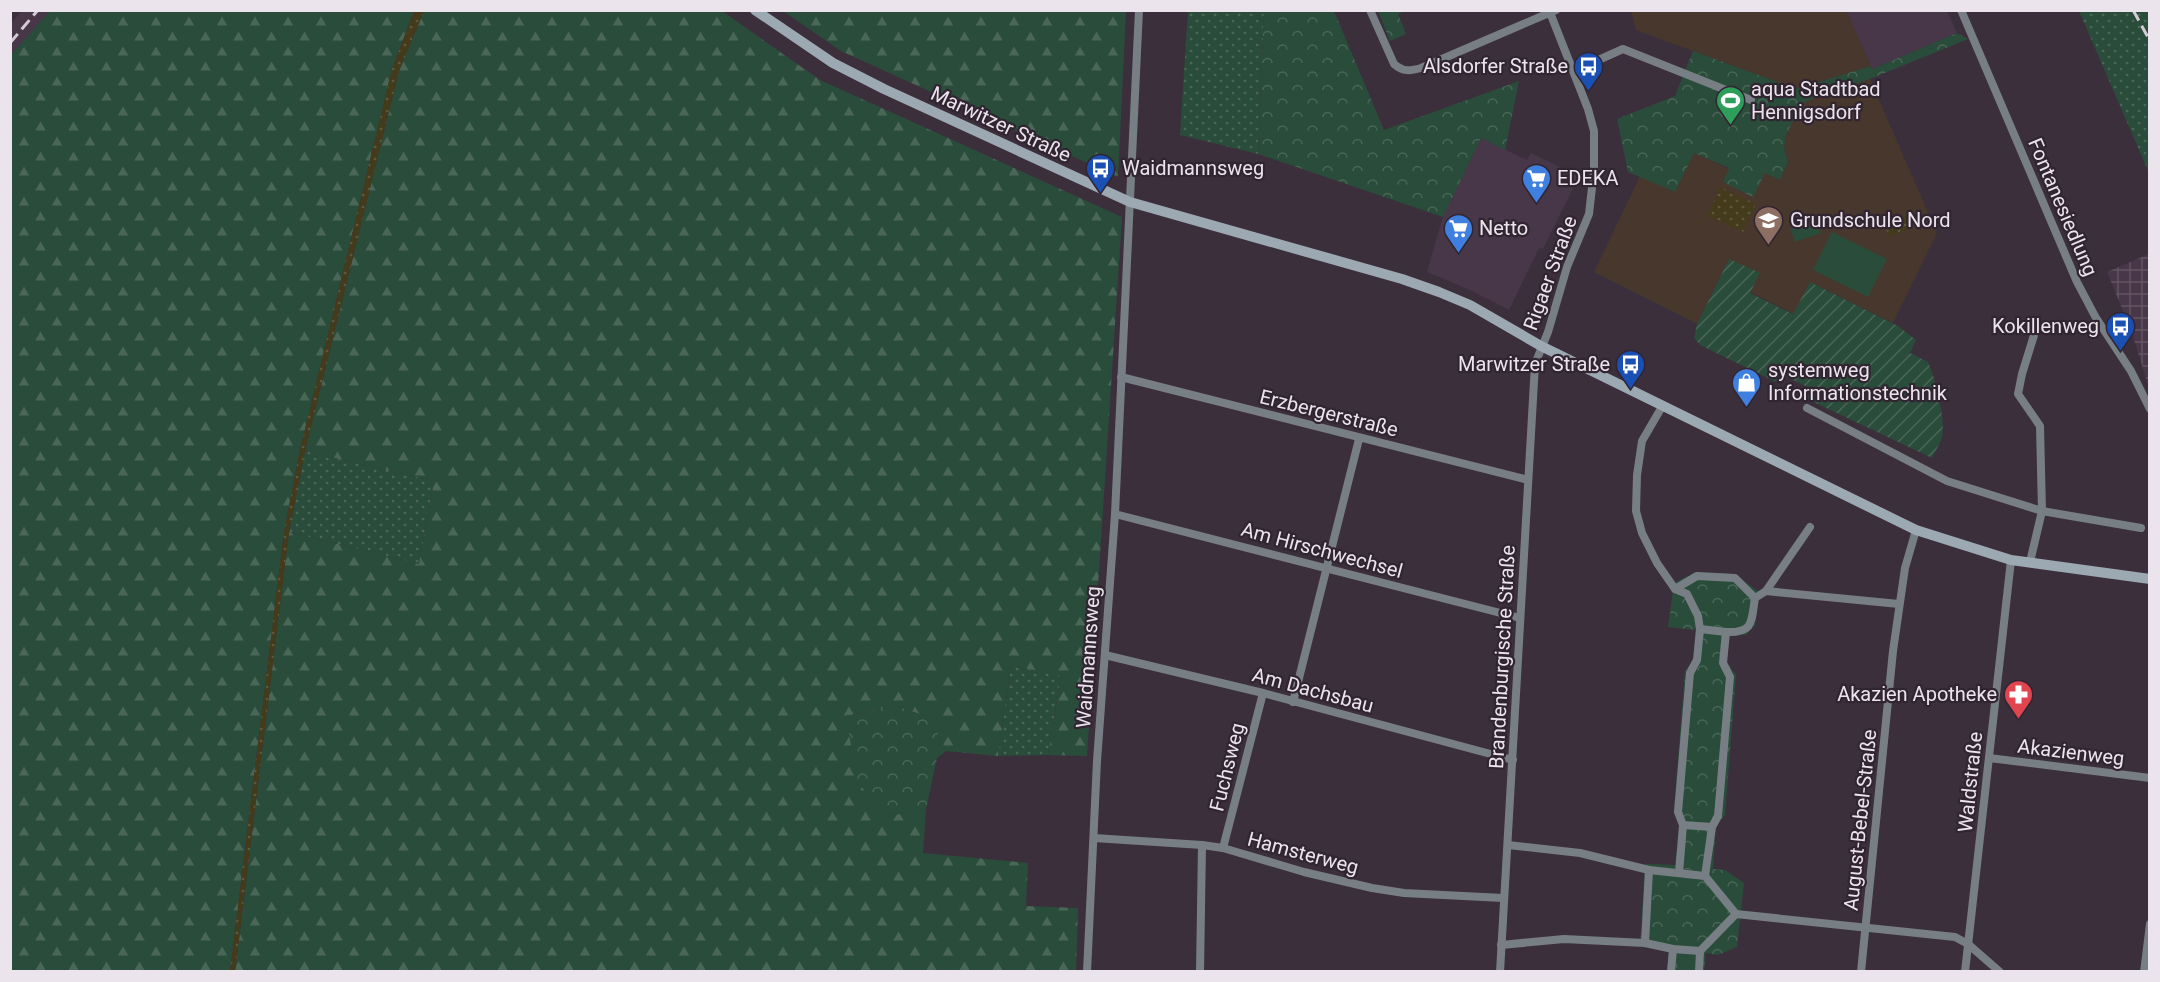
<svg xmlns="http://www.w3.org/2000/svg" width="2160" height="982" font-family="Roboto,sans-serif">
<defs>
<pattern id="industrial-grid" width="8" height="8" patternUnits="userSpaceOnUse" patternTransform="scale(1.5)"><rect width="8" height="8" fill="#473748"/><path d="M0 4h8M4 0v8" fill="none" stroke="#625463"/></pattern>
<pattern id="grass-dots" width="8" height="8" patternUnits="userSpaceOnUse" patternTransform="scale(1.5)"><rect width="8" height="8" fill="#2a4c3a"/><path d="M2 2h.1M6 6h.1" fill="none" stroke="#496657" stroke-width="1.8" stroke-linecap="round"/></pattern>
<pattern id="forest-firs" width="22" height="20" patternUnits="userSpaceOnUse" patternTransform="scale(1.5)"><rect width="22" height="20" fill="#2a4c3a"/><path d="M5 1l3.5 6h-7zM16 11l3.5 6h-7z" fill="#496657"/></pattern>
<pattern id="sand-dots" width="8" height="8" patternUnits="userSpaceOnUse" patternTransform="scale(1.5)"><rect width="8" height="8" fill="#433b1b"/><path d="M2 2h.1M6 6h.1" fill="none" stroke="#5e573c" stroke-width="1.8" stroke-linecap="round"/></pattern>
<pattern id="park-crowns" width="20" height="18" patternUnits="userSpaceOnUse" patternTransform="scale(1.5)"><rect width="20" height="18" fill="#2a4c3a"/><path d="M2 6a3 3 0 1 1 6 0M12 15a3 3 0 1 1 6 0" fill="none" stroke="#496657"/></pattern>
<pattern id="garden-furrows" width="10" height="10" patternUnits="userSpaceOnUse" patternTransform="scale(1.5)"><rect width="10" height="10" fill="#2a4c3a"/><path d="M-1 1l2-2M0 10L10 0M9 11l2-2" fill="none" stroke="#496657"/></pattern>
</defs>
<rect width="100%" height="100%" fill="#3b2f3c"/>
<g fill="#473748">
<path d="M22,11H50L11,56V23Z"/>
<path d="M1846,11H1947L1957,33L1872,69Z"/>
<path d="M1481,138L1527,160L1531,153L1579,176L1543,249L1539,248L1509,310L1470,290L1427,272L1443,216Z"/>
</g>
<path fill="url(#industrial-grid)" d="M2149,254V388L2131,330L2107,272Z"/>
<g fill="#48372d">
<path d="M1631,11H1846L1871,66L1796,89L1636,30Z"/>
<path d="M1870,79L1937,233L1893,323L1810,282L1794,314L1750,292L1729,259L1697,324L1594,272L1640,176L1675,192L1694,153L1729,169L1765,173L1780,180L1788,162L1784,147L1786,135L1801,104L1816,97Z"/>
</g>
<g fill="url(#grass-dots)">
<path d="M1188,11H1264L1258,154L1180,135Z"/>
<path d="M2079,11H2149V173Z"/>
<path d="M305,451L434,481L419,564L289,532Z"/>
<path d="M1011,665L1061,675L1048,755L998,756Z"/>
</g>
<g fill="url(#forest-firs)">
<path d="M50,11H414L392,69L300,450L284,532L230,971H11L10,56Z"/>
<path d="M424,11H722L820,80L1122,217L1087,756L1048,755L1061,676L1011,665L998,756L946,751L931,718L896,706L846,716L883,817L926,809L923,853L1028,863L1026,906L1078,908L1076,971L235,972L289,532L419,564L434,481L305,451L399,71Z"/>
<path d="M783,11H1126L1118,177L841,51Z"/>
</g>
<g fill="url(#sand-dots)">
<path d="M414,11H424L399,71L305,451L289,532L235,971H230L284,532L300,450L392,69Z"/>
<path d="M1720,187L1756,204L1743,232L1707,216Z"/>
<path d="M1908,213L1914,226L1890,237L1884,225Z"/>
</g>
<g fill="url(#park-crowns)">
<path d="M1264,11H1334L1384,130L1519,81L1505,150L1481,138L1443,217L1258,154Z"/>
<path d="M1378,11H1406L1398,14L1406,34L1390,41Z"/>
<path d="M1957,33L1968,39L1870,79L1816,97L1801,104L1786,135L1784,147L1788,162L1780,180L1765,173L1753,197L1723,182L1729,168L1694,153L1675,192L1628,172L1617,119L1675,96L1693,51L1796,89L1871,66L1872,69Z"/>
<path d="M1696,572L1735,574L1759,592L1755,625L1746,635L1729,634L1726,661L1736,675L1725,815L1716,826L1713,869L1725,870L1744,883L1737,947L1718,955L1706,953L1704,972L1667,971L1669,950L1640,947L1645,864L1675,865L1680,823L1674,810L1685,671L1695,658L1697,630L1668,627L1674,583Z"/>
<path d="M896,706L931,718L946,751L937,758L926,809L883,817L857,780L846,716Z"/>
</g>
<path fill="url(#garden-furrows)" d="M1729,259L1760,273L1750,293L1793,314L1810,282L1898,326L1916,340L1910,353L1928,362C1935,377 1946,420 1942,436C1941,443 1935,451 1932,458L1807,399L1812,389L1780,374L1776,382L1700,345L1694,338L1697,324Z"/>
<g fill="#2a4c3a">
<path d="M1817,220L1821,233L1795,242L1790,229Z"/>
<path d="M1832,232L1887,259L1868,297L1813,270Z"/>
</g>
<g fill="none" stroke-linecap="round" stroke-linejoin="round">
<g stroke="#777f84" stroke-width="8">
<path d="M1370,10L1394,64C1403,72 1410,71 1421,68L1556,10"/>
<path d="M1961,10L2077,282L2096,318L2131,371L2150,409"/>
<path d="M1574,71L1623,49L1751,100"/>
<path d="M1121,377L1528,480"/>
<path d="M1663,405L1642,441L1637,475L1636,511L1642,533L1657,563L1675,589L1687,594L1698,616L1700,629L1697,660L1690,673L1678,812L1683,825L1679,873"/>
<path d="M1807,408L1947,481L2042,511L2141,528"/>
<path d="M1115,514L1520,618"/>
<path d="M2030,562L2042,511L2040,426L2018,394L2022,374L2035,332"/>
<path d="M1675,589L1697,576L1735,578L1755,598"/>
<path d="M1766,591L1810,527"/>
<path d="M1700,629L1726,632"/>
<path d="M1105,655L1263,693L1513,760"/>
<path d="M1293,702L1359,439"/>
<path d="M1989,758L2150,778"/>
<path d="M1683,825L1712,827"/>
<path d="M1094,838L1202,845L1223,848L1304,872L1372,888L1404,893L1503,898"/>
<path d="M1508,845L1580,853L1649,870L1705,876L1736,914"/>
<path d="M1223,848L1263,693"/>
<path d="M1705,876L1712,827L1718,816L1730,677L1723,663L1726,632C1754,633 1751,622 1755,598L1766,591L1899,604"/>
<path d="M1736,914L1955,937L1968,944L2000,972"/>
<path d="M1645,943L1649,870"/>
<path d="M1501,945L1564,939L1645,943L1673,949L1700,951L1736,914"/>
<path d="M1087,972L1097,761L1115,514L1139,10"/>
<path d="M1200,972L1202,845"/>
<path d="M1500,972L1535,364L1548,332L1567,267L1589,214L1594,170V131L1588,109L1549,10"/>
<path d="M1671,972L1673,949"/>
<path d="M1699,972L1700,951"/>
<path d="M1861,972L1893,651L1905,568L1916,530"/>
<path d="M1965,972L2011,560"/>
<path d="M2144,972L2150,924"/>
</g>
<path stroke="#9ca9b2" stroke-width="10" d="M755,10L833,63L884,89L1130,202L1402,279L1439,292L1470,305L1541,346L1916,530L2011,560L2150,579"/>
<g stroke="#d4cbd4" stroke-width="3" stroke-dasharray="12 6" stroke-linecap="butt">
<path d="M2133,10L2150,41"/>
<path d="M10,43L38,10"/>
</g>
</g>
<defs>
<symbol id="bus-pin" viewBox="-11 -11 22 30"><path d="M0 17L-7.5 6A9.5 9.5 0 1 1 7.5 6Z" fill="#1a4fb4" stroke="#312532"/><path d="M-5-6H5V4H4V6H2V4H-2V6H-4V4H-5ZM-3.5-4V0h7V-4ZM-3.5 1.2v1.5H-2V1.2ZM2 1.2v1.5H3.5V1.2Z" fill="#fff"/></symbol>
<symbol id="stadium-pin" viewBox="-11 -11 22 30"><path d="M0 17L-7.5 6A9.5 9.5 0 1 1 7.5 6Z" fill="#2e9e5b" stroke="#312532"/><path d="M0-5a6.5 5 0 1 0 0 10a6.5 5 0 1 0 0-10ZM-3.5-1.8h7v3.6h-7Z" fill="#fff"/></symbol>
<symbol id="supermarket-pin" viewBox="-11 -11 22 30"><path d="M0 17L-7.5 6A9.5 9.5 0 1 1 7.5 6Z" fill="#3f7fe0" stroke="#312532"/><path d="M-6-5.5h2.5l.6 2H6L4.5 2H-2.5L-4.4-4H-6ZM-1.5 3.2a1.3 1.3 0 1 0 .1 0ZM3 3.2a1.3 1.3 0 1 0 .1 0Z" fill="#fff"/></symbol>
<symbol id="school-pin" viewBox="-11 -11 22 30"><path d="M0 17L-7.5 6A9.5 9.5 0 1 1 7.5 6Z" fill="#8d6e63" stroke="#312532"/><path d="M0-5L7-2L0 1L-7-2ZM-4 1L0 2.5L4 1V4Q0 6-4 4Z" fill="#fff"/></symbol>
<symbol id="shop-pin" viewBox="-11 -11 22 30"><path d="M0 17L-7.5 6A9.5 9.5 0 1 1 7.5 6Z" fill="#3f7fe0" stroke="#312532"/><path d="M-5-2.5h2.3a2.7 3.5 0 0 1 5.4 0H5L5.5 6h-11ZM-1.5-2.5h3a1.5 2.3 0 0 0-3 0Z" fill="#fff"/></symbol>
<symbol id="pharmacy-pin" viewBox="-11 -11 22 30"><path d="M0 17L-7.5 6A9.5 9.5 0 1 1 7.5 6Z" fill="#e0444e" stroke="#312532"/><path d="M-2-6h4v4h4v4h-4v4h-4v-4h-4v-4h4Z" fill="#fff"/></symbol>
</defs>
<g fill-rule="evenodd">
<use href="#bus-pin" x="1572" y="50" width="33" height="45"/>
<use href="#stadium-pin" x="1714" y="84" width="33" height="45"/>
<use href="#bus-pin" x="1084" y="152" width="33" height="45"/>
<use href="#supermarket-pin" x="1520" y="162" width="33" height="45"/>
<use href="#school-pin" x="1752" y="204" width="33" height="45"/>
<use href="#supermarket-pin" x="1442" y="212" width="33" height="45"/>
<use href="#bus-pin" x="2104" y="310" width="33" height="45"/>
<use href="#bus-pin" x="1614" y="348" width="33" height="45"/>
<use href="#shop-pin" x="1730" y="366" width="33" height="45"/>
<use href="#pharmacy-pin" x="2002" y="678" width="33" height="45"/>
</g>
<g text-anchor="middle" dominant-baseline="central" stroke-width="4.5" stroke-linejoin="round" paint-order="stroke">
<g font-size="20" fill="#ece4ec" stroke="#312532" text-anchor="start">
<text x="1568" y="66" text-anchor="end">Alsdorfer Straße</text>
<text x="1751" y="89">aqua Stadtbad<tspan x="1751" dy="23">Hennigsdorf</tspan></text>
<text x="1122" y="168">Waidmannsweg</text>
<text x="1557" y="178">EDEKA</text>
<text x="1790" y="220">Grundschule Nord</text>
<text x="1479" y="228">Netto</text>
<text x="2099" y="326" text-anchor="end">Kokillenweg</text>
<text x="1610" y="364" text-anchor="end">Marwitzer Straße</text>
<text x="1768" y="370">systemweg<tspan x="1768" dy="23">Informationstechnik</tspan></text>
<text x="1997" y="694" text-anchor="end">Akazien Apotheke</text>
</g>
<g font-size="20" fill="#ece4ec" stroke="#312532">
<text transform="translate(1001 124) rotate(25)">Marwitzer Straße</text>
<text transform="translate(2063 207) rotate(67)">Fontanesiedlung</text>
<text transform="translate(1550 273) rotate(-70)">Rigaer Straße</text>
<text transform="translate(1329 413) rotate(14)">Erzbergerstraße</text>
<text transform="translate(1322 550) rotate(15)">Am Hirschwechsel</text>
<text transform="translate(1088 657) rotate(-86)">Waidmannsweg</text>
<text transform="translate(1502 657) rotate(-87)">Brandenburgische Straße</text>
<text transform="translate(1313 690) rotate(15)">Am Dachsbau</text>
<text transform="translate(2071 752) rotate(7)">Akazienweg</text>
<text transform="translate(1227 767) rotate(-76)">Fuchsweg</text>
<text transform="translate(1970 782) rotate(-84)">Waldstraße</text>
<text transform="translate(1860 820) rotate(-84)">August-Bebel-Straße</text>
<text transform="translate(1303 853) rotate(15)">Hamsterweg</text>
</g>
</g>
<rect width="2160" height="982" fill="none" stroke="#ece4ec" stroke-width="24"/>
</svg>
